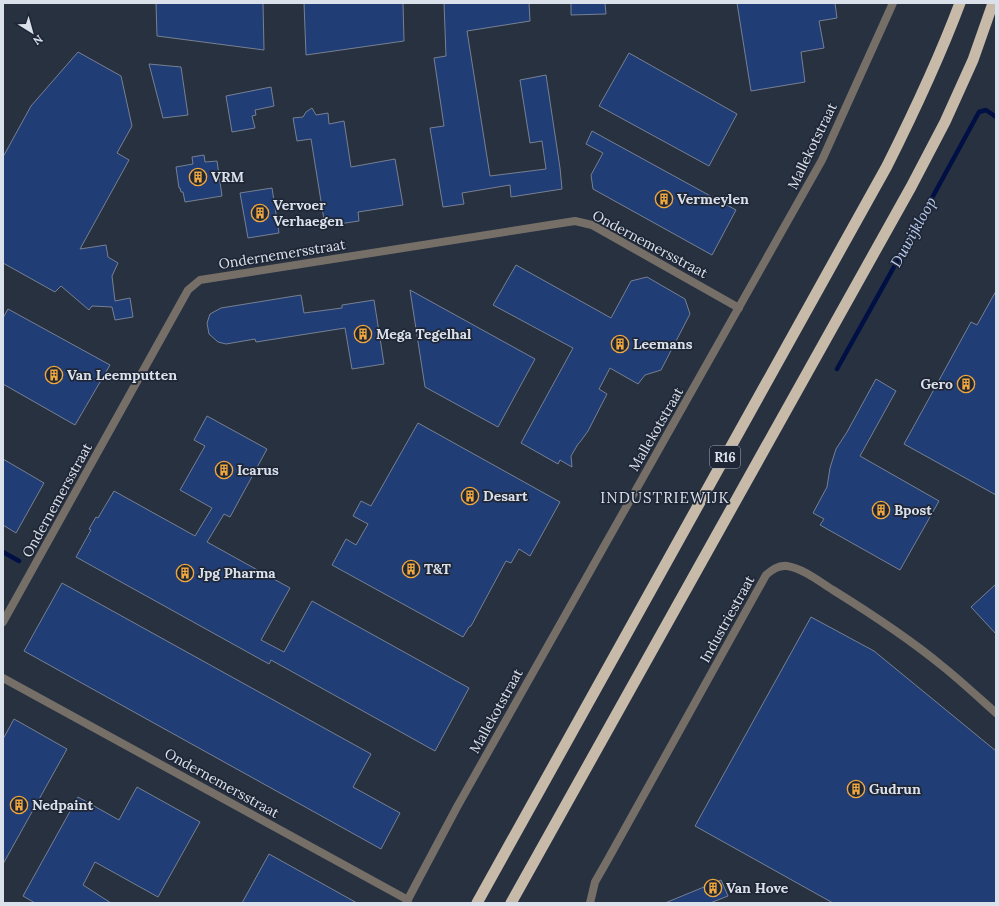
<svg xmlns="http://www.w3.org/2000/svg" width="999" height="906" font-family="Lora,serif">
<rect width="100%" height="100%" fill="#283140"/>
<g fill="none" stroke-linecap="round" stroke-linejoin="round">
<g stroke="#000f44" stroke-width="4.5">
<path d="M837,369L909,240L979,112L986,110L996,117"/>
<path d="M3,552L19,561"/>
</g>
</g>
<g fill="#213d76" stroke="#768092">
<path d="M156,3H263L264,50L157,36Z"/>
<path d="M304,3H403L404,41L306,55Z"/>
<path d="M444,3H529L530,21L467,31L490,176L546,169L542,141L530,143L520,80L546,75L560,168L562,189L511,197L510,185L462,193L464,204L443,207L430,128L444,126L434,58L446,56Z"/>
<path d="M571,3H605L606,14L571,15Z"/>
<path d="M737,3H835L837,18L819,21L824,48L801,52L805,82L751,91Z"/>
<path d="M78,52L121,76L132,126L117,153L129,160L80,249L106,245L108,257L118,263L112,276L115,301L130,298L133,317L115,320L112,307L92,306L89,310L61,286L55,292L3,263V157L31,106Z"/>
<path d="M629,53L737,114L709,166L599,106Z"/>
<path d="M149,64L181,67L188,115L163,118Z"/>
<path d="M271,87L274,106L255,110L256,115L252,116L255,128L232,132L226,96Z"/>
<path d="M312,108L316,115L328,113L329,124L344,121L351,167L395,159L403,205L358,212L359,221L325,226L311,139L297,141L293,118L303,117L306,112Z"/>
<path d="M592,131L736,210L712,255L593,189L591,175L603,153L586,144Z"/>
<path d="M204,155L205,162L217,161L222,196L185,202L183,192H181L180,188H179L176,167L193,164L192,157Z"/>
<path d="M272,188L279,233L248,238L240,193Z"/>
<path d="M516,265L611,318L631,281L647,277L685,299L690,314L661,370L645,375L638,384L610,368L599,389L607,394L588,431L580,442L578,444L571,456L572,467L560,460L558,464L521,443L573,348L493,305Z"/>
<path d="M410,290L535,359L498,427L425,387Z"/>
<path d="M996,291V495L904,444L971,322L977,325Z"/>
<path d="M301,295L304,313L342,308V305L374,300L384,364L352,369L345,328L256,342L255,339L226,344L218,342L209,334L207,323L210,314L221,308Z"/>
<path d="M8,309L110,365L75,425L3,384V318Z"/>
<path d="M876,379L896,391L860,456L939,501L900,570L820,525L824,519L813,513L827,487L830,468L836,449L847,432Z"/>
<path d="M207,416L267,449L230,517L224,514L207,542L290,588L261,640L284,652L312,601L469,688L435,751L271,660L269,664L76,557L91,530L89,529L96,517L98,518L114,491L195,536L212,508L180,490L205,446L194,440Z"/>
<path d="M418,423L560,502L530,556L519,549L511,563L506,561L471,626L469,627L463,637L332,565L346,539L356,545L368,524L353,516L361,501L371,506Z"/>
<path d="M3,459L44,483L16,533L3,525Z"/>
<path d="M62,583L371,754L353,787L400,813L381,849L24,651Z"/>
<path d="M996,584V634L971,607Z"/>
<path d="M811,617L874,651L996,751V903H833L695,826Z"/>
<path d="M14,719L67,749L3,864V739Z"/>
<path d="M137,787L200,822L158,897L95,862L83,885L111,903H35L23,896L78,797L119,820Z"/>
<path d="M269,854L357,903H242Z"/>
<path d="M721,880L728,896L710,903H665Z"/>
</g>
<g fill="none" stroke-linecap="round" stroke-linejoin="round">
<g stroke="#766f68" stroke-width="8">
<path d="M3,622L188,290L200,280L575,221L592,225L739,308"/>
<path d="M3,678L408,900"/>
<path d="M406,903L457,807L822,160L893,3"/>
<path d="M590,903L595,882L607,861L766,575C772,570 778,565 787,566C802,568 820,582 833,590C870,613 907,637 941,665C960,680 978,697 996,713"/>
</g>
<g stroke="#c8baa9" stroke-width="11">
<path d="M477,903L887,166C914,112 939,59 960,3"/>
<path d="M511,903L911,187L945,122L973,60L993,3"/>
</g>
</g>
<defs>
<symbol id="building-ring" viewBox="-11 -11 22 22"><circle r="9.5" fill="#1f2736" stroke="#efa73e" stroke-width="1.5"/><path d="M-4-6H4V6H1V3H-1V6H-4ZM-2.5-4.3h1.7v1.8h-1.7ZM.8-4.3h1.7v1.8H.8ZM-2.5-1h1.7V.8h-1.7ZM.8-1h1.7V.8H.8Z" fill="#efa73e"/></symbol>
</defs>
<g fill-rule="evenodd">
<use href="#building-ring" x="188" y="167" width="20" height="20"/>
<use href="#building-ring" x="654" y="189" width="20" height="20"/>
<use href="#building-ring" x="250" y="203" width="20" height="20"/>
<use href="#building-ring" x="353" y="324" width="20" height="20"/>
<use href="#building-ring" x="610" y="334" width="20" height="20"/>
<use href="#building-ring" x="44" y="365" width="20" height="20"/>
<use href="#building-ring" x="956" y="374" width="20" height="20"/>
<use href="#building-ring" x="214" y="460" width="20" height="20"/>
<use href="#building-ring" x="460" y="486" width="20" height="20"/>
<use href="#building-ring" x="871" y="500" width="20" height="20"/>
<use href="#building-ring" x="401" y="559" width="20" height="20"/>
<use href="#building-ring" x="175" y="563" width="20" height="20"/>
<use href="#building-ring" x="846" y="779" width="20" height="20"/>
<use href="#building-ring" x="9" y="795" width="20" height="20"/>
<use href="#building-ring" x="703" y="878" width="20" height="20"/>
</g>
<g text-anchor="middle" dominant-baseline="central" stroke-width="3.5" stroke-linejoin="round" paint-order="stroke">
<rect fill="#1f2736" stroke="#a3a9b5" stroke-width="1" x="710" y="446" width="30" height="22" rx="3"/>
<g font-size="13" font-weight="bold" fill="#dbe1eb">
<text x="725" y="457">R16</text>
</g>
<g font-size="14" fill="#dbe1eb" stroke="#1f2736">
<text transform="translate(812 146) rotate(-64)">Mallekotstraat</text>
<text transform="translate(650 244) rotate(28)">Ondernemersstraat</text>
<text transform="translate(282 254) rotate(-9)">Ondernemersstraat</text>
<text transform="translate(656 429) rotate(-60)">Mallekotstraat</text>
<text transform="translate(57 500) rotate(-61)">Ondernemersstraat</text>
<text transform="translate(727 619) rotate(-61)">Industriestraat</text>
<text transform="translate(496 711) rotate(-61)">Mallekotstraat</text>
<text transform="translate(222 783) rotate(29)">Ondernemersstraat</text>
</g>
<g font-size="14" font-weight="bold" fill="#dbe1eb" stroke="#1f2736" text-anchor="start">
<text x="211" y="177">VRM</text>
<text x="677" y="199">Vermeylen</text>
<text x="273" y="205">Vervoer<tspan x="273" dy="16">Verhaegen</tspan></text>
<text x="376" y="334">Mega Tegelhal</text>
<text x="633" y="344">Leemans</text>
<text x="67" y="375">Van Leemputten</text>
<text x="953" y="384" text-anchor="end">Gero</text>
<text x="237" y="470">Icarus</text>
<text x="483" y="496">Desart</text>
<text x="894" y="510">Bpost</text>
<text x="424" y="569">T&amp;T</text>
<text x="198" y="573">Jpg Pharma</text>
<text x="869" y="789">Gudrun</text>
<text x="32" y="805">Nedpaint</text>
<text x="726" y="888">Van Hove</text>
</g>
<g font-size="15" font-style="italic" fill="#bacdf0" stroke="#1f2736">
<text transform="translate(913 232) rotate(-61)">Duwijkloop</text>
</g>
<g font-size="15" letter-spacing="1" fill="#dbe1eb" stroke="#1f2736">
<text x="665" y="497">INDUSTRIEWIJK</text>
</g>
</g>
<rect width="999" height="906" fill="none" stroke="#dbe1eb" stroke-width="8"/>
<g transform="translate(32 32) rotate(143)" stroke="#1f2736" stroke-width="3" paint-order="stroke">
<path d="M0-3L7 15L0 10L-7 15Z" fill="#dbe1eb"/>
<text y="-6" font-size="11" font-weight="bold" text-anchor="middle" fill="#dbe1eb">N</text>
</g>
</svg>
